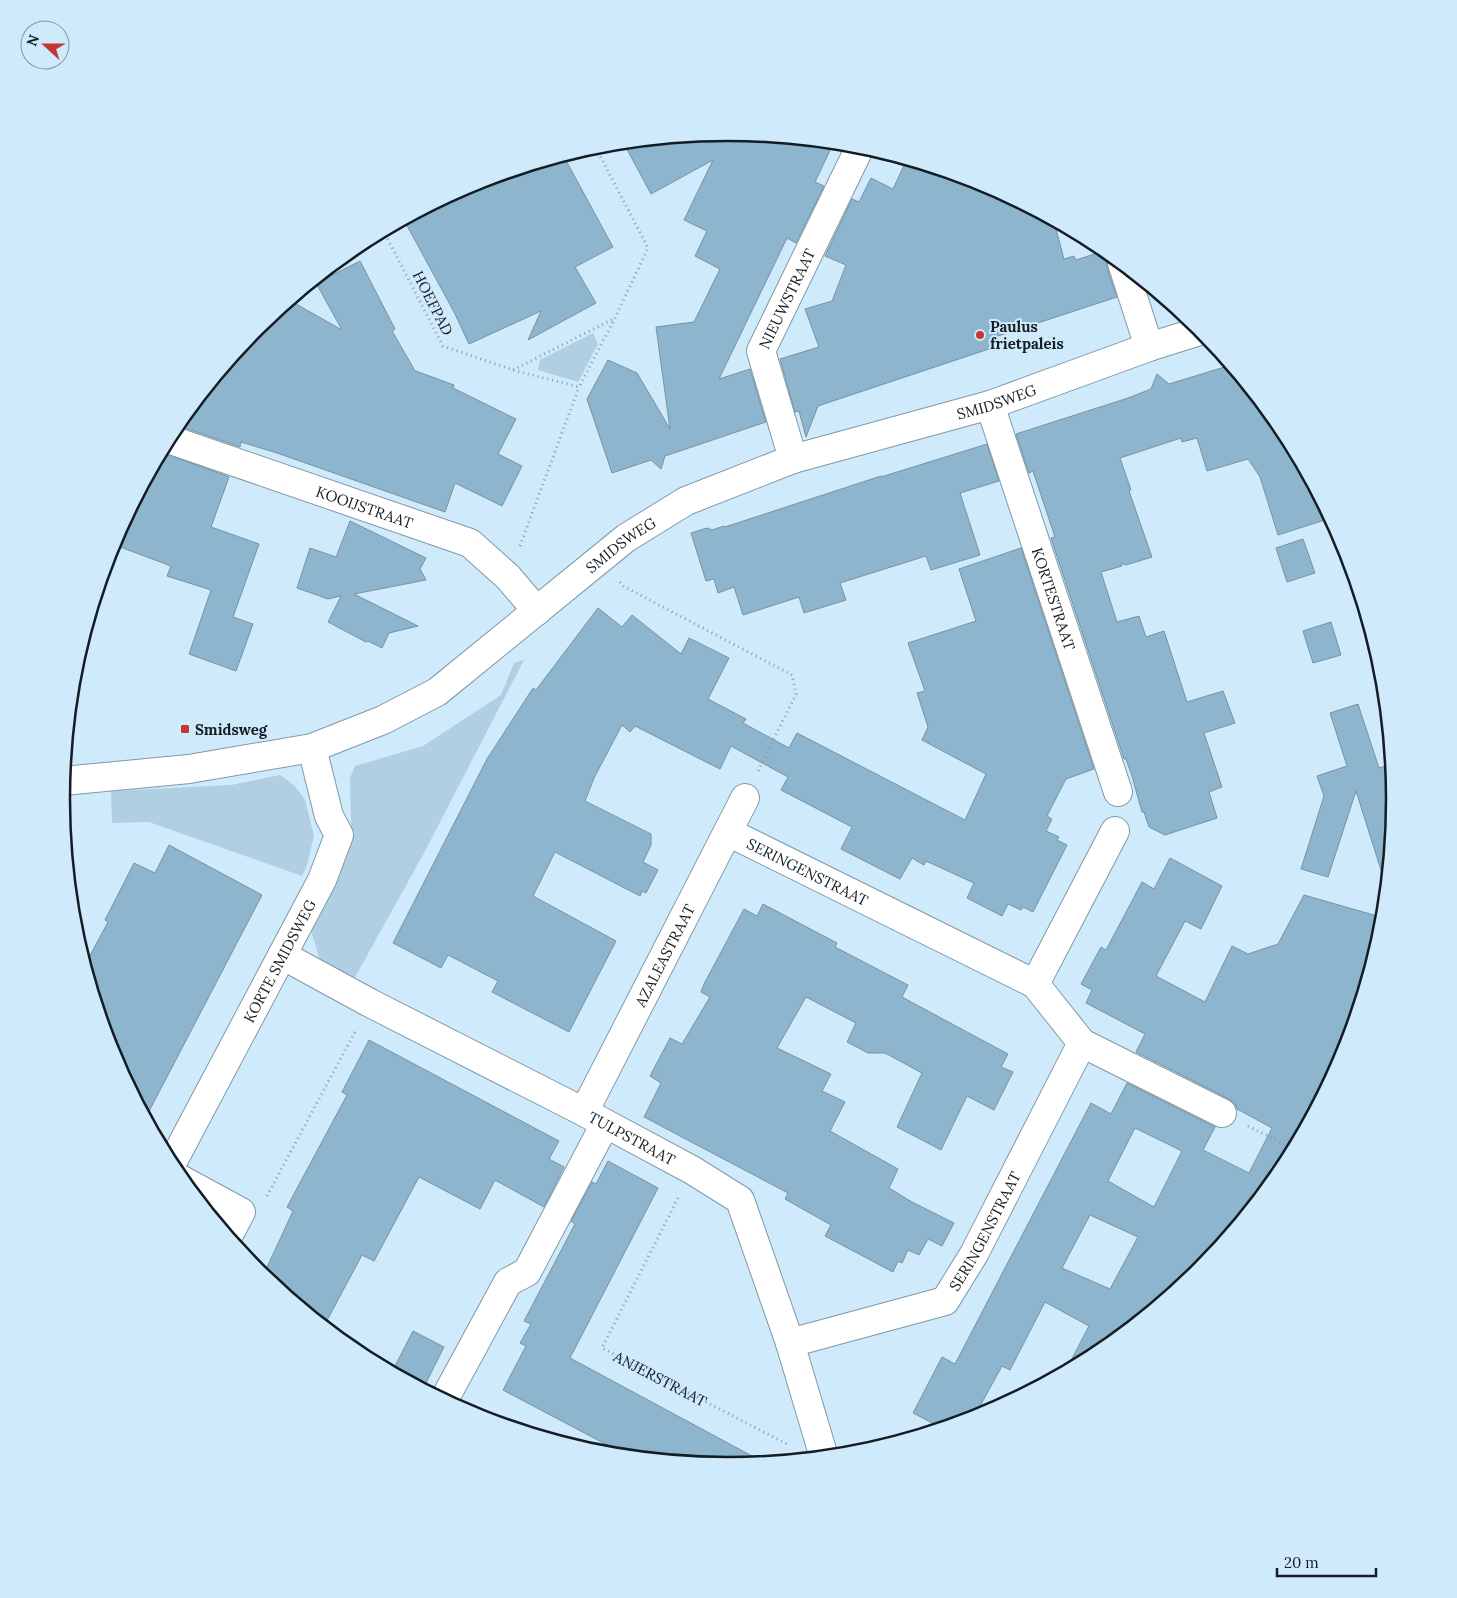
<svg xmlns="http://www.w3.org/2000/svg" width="1457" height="1598" font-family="Lora,serif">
<rect width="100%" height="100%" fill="#cfeafb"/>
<g fill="#b0cfe3">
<path d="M593,333L598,344L578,382L538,370L540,360Z"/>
<path d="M524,660L424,853L354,979L320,960L311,931L351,824L350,778L355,766L423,746L501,695L514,663Z"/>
<path d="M280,775L295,786L305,800L314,836L307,865L302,876L149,822L112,823L111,791L231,785Z"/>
</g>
<g fill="#8db5ce" stroke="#7992a1" fill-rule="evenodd">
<path d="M729,132L834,142L815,182L824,186L796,243L787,238L719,379L750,369L766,422L665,456L661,469L651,460L612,473L587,399L608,360L637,373L670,429L656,327L694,322L720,269L695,256L707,231L684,220L713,160L651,194L623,142Z"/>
<path d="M563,155L613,247L575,267L596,303L528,340L541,311L469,344L454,312L404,220L473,182Z"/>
<path d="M907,159L984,183L1050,218L1054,222L1064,259L1074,256L1076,260L1107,250L1110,253L1107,260V268L1117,297L992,338L995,347L818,406L806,437L799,411L795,412L780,359L819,347L805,309L832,301L846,265L825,256L852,199L859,202L871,178L893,189Z"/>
<path d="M360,261L395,329L392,331L414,369L413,370L454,385L453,388L516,419L498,454L522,466L502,506L455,483L445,512L277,453L241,442L240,447L176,425L257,327L289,300L342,330L316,283Z"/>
<path d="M1231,365L1284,429L1331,518L1278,535L1260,477L1248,459L1207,471L1197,438L1182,442L1181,438L1120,458L1131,490L1129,491L1152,557L1126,565L1121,563L1122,566L1101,572L1117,622L1139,616L1146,637L1164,631L1187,702L1223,691L1235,723L1204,733L1222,787L1209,792L1217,818L1165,835L1149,827L1144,812H1142L1132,776L1126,759H1124L1051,538L1055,537L1033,471L1029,473L1016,434L1128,398L1151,389L1157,374L1169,384Z"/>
<path d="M987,444L999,481L960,493L980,555L931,570L926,556L840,583L846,600L804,613L799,597L743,615L734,587L718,593L714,579L706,581L691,533L707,528L712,530L724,526L725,527L881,476V477Z"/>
<path d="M161,452L229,477L211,527L259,544L233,617L253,624L236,671L189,654L211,590L167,576L171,566L112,544L134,503L139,504L149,474Z"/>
<path d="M350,521L426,558L420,569L426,580L354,594L418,626L389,633L382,648L368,641L366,642L328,622L341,596L328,599L297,588L310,548L336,557Z"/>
<path d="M1303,539L1315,573L1287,582L1276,548Z"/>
<path d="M1021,548L1094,769L1066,779L1047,816L1052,819L1046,831L1059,837L1057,840L1067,845L1033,912L1023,907L1021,910L1008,904L1002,916L967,898L974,883L926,861L924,865L912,858L900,879L841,849L852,827L781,790L788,777L731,746L720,769L635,726L630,732L622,725L594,778L585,801L651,834V845L643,862L658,870L646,893L642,891L640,896L555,852L533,896L616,941L569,1032L492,992L498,981L448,955L441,968L393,943L487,759L533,688L536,690L598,608L622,627L632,615L681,654L689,638L729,658L708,699L746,719L743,723L789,748L797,733L965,820L986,774L922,740L928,727L917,693L925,691L908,643L976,621L959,569Z"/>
<path d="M1331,622L1341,655L1313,663L1303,631Z"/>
<path d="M1358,704L1379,768L1389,765L1394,780L1395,796L1390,798L1394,813L1387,889L1356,791L1328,877L1301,869L1324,796L1317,776L1347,766L1330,713Z"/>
<path d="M169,845L262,895L146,1117L112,1054L85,965L108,922L105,920L134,863L155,873Z"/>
<path d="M1170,858L1222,886L1201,929L1185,921L1156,976L1205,1002L1232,946L1248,954L1278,944L1304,895L1384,918L1383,929L1345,1055L1283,1170L1200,1271L1099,1354L1065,1372L1089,1326L1045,1302L1010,1370L1002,1366L973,1419L942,1428L913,1413L942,1357L955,1364L1091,1103L1111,1114L1127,1083L1215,1127L1203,1150L1249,1173L1272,1128L1237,1109L1235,1104L1229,1099L1136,1052L1145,1034L1086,1003L1092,990L1081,984L1101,947L1106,950L1142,882L1154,889ZM1135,1128L1182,1151L1154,1207L1108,1181ZM1090,1215L1138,1237L1110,1289L1062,1268Z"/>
<path d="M763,904L837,943L835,947L908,985L902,997L1008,1054L1001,1067L1013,1072L994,1110L967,1096L941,1150L897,1127L922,1073L885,1053H868L847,1042L856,1023L806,997L777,1048L831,1074L822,1091L845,1102L830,1131L898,1169L889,1188L912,1202L954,1223L942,1246L928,1239L919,1255L908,1250L902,1263L898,1261L893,1272L825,1236L831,1225L785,1199L788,1193L644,1117L661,1083L650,1076L670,1038L682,1044L710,997L701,992L704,984L744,909L757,916Z"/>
<path d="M369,1040L559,1141L549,1159L564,1167L544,1207L495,1180L480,1209L419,1177L374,1261L362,1255L324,1326L263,1276L293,1211L287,1207L347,1095L342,1092Z"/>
<path d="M608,1161L658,1188L570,1358L765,1463L728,1466L628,1456L503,1390L526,1346L520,1343L531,1324L524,1321L575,1224L571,1221L592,1182L596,1184Z"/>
<path d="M413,1331L444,1347L423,1389L392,1372Z"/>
</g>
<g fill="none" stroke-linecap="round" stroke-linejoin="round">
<defs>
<g id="minor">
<path d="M1122,263L1149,347"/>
<path id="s2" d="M990,405L1118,792"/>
<path id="s3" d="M168,439L470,543L508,577L537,611"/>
<path id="s4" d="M793,459L761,351L861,145"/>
<path id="s5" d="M63,781L189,769L312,748L383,720L437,692L626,538L686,501L793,459L990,405L1149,347L1203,330"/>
<path id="s6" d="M728,832L1035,984L1082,1043L1222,1113"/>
<path id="s7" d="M282,955L370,1003L584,1112L692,1170L740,1200L790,1343L824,1457"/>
<path d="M1035,984L1115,831"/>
<path id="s8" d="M584,1112L745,798"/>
<path id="s9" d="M171,1165L322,880L339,835L329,816L312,748"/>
<path d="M182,1180L241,1212L228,1236"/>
<path id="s10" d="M790,1343L945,1301L974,1254L1082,1043"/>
<path d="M444,1400L508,1282L527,1272L605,1124"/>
</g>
</defs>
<use href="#minor" stroke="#8099a8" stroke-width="30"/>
<g stroke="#8a9eab" stroke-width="3" stroke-dasharray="1 4" stroke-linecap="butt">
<path d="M383,230L443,346L513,370L579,387L615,318L648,248L595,146"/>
<path d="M513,370L615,318"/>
<path d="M520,546L579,387"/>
<path d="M620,582L623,586L792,675L796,694L758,771"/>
<path d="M1248,1126L1294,1149"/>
<path d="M267,1196L356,1030"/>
<path id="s1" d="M678,1198L602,1348L787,1444"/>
</g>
<use href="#minor" stroke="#fff" stroke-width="28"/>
</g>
<g fill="#c43632" stroke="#cfeafb" stroke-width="2">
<circle cx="980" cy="335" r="5"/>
<rect x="180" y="724" width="10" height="10" rx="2.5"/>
</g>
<g text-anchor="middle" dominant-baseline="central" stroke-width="4" stroke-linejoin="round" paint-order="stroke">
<g font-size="15" fill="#141d23" stroke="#cfeafb">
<text stroke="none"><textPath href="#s4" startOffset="171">NIEUWSTRAAT</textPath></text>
<text transform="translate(433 303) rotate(63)">HOEFPAD</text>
<text stroke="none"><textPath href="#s5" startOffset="1029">SMIDSWEG</textPath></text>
<text stroke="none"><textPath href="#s3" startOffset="208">KOOIJSTRAAT</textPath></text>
<text stroke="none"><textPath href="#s5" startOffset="624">SMIDSWEG</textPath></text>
<text stroke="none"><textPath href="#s2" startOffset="204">KORTESTRAAT</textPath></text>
<text stroke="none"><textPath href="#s6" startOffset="89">SERINGENSTRAAT</textPath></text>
<text stroke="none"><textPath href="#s8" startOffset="176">AZALEASTRAAT</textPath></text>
<text stroke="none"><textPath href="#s9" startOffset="231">KORTE SMIDSWEG</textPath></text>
<text stroke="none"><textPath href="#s7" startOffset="395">TULPSTRAAT</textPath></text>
<text stroke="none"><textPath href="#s10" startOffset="241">SERINGENSTRAAT</textPath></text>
<text stroke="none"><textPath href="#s1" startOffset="234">ANJERSTRAAT</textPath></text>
</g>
<g font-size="15" font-weight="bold" fill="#141d23" stroke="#cfeafb" text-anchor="start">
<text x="990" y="326">Paulus<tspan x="990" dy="17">frietpaleis</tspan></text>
<text x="195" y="729">Smidsweg</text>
</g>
</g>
<path d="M0 0H1457V1598H0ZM70 799a658 658 0 1 1 1316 0a658 658 0 1 1-1316 0Z" fill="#cfeafb" fill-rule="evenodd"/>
<path fill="none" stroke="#141d23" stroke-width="2.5" d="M70 799a658 658 0 1 1 1316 0a658 658 0 1 1-1316 0Z"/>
<g transform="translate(45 45) rotate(291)"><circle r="24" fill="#cfeafb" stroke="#8498a5"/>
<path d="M0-4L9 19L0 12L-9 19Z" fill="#c43632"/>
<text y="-8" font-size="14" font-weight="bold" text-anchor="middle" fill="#141d23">N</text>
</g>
<path d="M1277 1568v8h99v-8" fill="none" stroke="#141d23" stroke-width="2.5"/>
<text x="1284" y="1568" font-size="15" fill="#141d23" stroke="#cfeafb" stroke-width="4" paint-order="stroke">20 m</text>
</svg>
